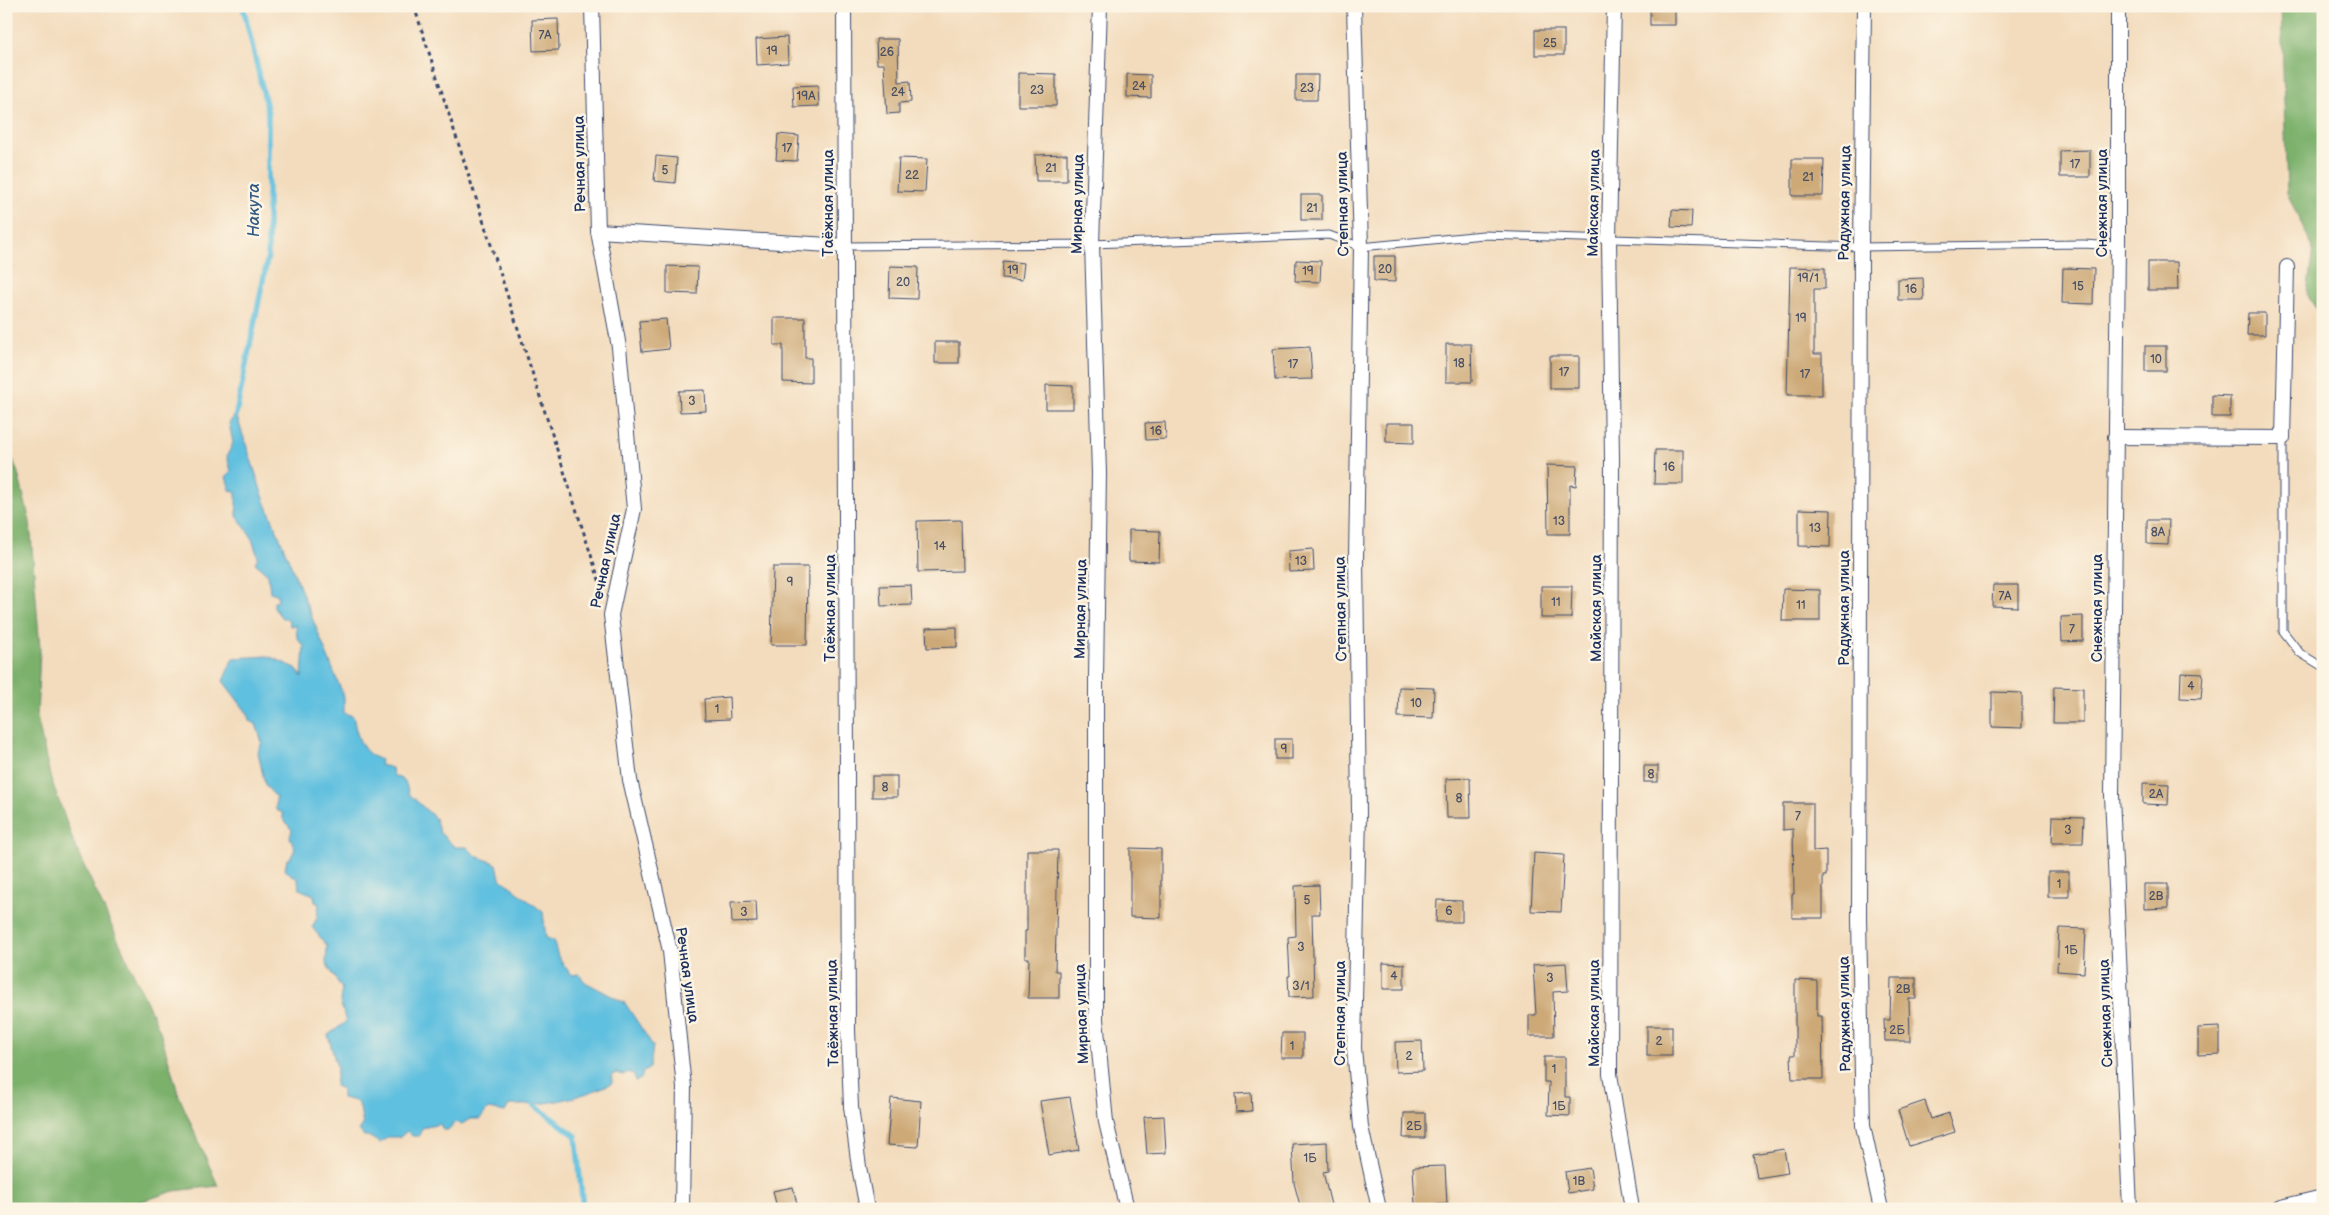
<svg xmlns="http://www.w3.org/2000/svg" width="2329" height="1215" font-family="'Balsamiq Sans',sans-serif">
<rect width="100%" height="100%" fill="#fcf5e5"/>
<filter id="ink" filterUnits="userSpaceOnUse"><feTurbulence type="fractalNoise" baseFrequency=".02" numOctaves="2"/><feDisplacementMap in="SourceGraphic" scale="10" xChannelSelector="R" yChannelSelector="G"/><feConvolveMatrix kernelMatrix="1 2 1 2 8 2 1 2 1" color-interpolation-filters="sRGB"/></filter>
<filter id="wash" filterUnits="userSpaceOnUse"><feTurbulence type="fractalNoise" baseFrequency=".0096" numOctaves="4" result="noise"/><feDisplacementMap in="SourceGraphic" scale="20" xChannelSelector="R" yChannelSelector="G"/><feGaussianBlur stdDeviation="1.12" result="paint"/><feColorMatrix in="noise" values="0 0 0 0 0 0 0 0 0 0 0 0 0 0 0 0 0 1.4 0 .05"/><feComposite in="paint" operator="in"/></filter>
<g filter="url(#wash)">
<rect width="100%" height="100%" fill="#f3dcbd"/>
<g fill="#7cb16c" stroke="#4c7065">
<path d="M2281,6H2323V318L2307,294L2313,248L2287,193Z"/>
<path d="M6,441L18,473L30,522L40,649L37,717L50,776L75,846L160,1031L179,1096L218,1186L174,1191L118,1209H6Z"/>
</g>
<path fill="#61c0df" stroke="#3e789e" d="M236,414L263,496L344,697V713L353,716C357,735 360,753 381,760L380,765L392,768L393,775L405,781L409,794L435,818L440,833L455,847H467L476,856L497,864L500,878L543,912L546,938L553,940L558,956L571,975L579,974L585,982L625,1003L653,1046L650,1068L643,1072L641,1079L635,1081L634,1075L628,1072L623,1075L616,1073L612,1075V1083C581,1098 544,1106 509,1105L505,1112L488,1109L480,1119H470L462,1124L455,1122L448,1130H443L440,1124L422,1128L419,1136H412L407,1131L400,1137H388L380,1143L368,1136H364L359,1130L363,1125L360,1107L356,1101L342,1098V1089L335,1086L337,1068L328,1035L346,1022L340,1001L342,989L326,963L327,946L312,927L317,918L319,904L315,902L314,895L299,889L298,879L285,870L287,859H290L295,849L290,837L292,830L283,819V813L276,810V797L265,785L258,752L262,742L256,724L249,721L248,714L223,681L233,658L268,656L296,668L302,677L304,646L297,638L296,625L290,626L288,619L282,618L274,608V602L278,601L277,594L270,592L268,574L255,563L258,557L251,536L237,516L236,492L230,490L226,477L231,471L227,456L233,443L229,423Z"/>
<g fill="none" stroke-linecap="round" stroke-linejoin="round">
<g stroke="#61c0df" stroke-width="5.5">
<path d="M236,414L268,256V113L243,6"/>
<path d="M534,1105L576,1136L583,1209"/>
</g>
</g>
<g id="blocks">
<g fill="#cda977">
<rect x="1650" y="6" width="25" height="19"/>
<path d="M558,19L559,50L533,51L532,20Z"/>
<rect x="1535" y="30" width="29" height="25"/>
<path d="M787,37L788,63L757,65L756,39Z"/>
<path d="M876,39H898L899,82L910,81L911,102L899,103V113L887,114L884,64H877Z"/>
<path d="M1018,73L1056,74V106H1018Z"/>
<path d="M1127,74L1151,75V98L1127,97Z"/>
<path d="M1296,75H1318L1317,100H1296Z"/>
<path d="M818,85L819,106L794,107L793,86Z"/>
<path d="M778,134L799,136L797,161L776,160Z"/>
<path d="M2090,150V177H2060V151Z"/>
<path d="M1067,154V181H1036L1035,155Z"/>
<path d="M656,156L677,158L675,183L654,181Z"/>
<path d="M899,158L927,159L925,192L897,191Z"/>
<path d="M1792,159H1824L1823,196H1792Z"/>
<rect x="1301" y="195" width="21" height="25"/>
<path d="M1672,210L1692,211L1691,228L1671,227Z"/>
<path d="M1374,256H1395V282L1374,281Z"/>
<path d="M1296,260L1321,261L1320,282L1295,281Z"/>
<path d="M1003,261L1024,263L1022,280L1002,278Z"/>
<path d="M2148,262H2177L2178,290H2148Z"/>
<path d="M667,266L698,267L697,294L667,293Z"/>
<path d="M890,266L918,267L917,299L889,298Z"/>
<path d="M1790,267L1825,268V289H1814V354H1822V395H1787Z"/>
<path d="M2063,268L2094,269L2093,304L2062,303Z"/>
<path d="M1923,278L1924,300H1898V279Z"/>
<path d="M2248,313H2265V335H2247Z"/>
<path d="M774,318H805V358H811V383L783,382V345H774Z"/>
<path d="M666,319L669,349L642,352L639,321Z"/>
<rect x="935" y="342" width="24" height="21"/>
<path d="M1446,344H1471L1472,382H1446Z"/>
<rect x="2145" y="346" width="21" height="25"/>
<path d="M1310,347L1312,379L1275,380L1273,349Z"/>
<rect x="1550" y="356" width="29" height="32"/>
<path d="M1046,385L1073,386V409H1046Z"/>
<path d="M705,390L706,411L680,412L679,391Z"/>
<path d="M2212,395L2230,396V417H2212Z"/>
<path d="M1165,422L1166,439L1146,440L1145,423Z"/>
<path d="M1386,423H1414V443L1386,442Z"/>
<path d="M1655,450H1683V484H1654Z"/>
<path d="M1547,465L1577,466L1576,486L1570,485V534H1548Z"/>
<path d="M1799,509L1831,510L1830,547L1799,546Z"/>
<path d="M961,520L962,571L918,572L917,521Z"/>
<path d="M2147,520H2169L2168,545L2147,544Z"/>
<path d="M1129,530L1160,531L1159,562L1129,561Z"/>
<path d="M1313,549L1314,571L1289,572L1288,551Z"/>
<path d="M773,567H808L807,645H771Z"/>
<path d="M911,585L912,605L881,606L880,586Z"/>
<path d="M1993,585H2018V607L1992,606Z"/>
<path d="M1541,586H1572L1571,618H1541Z"/>
<path d="M1783,589L1820,590V621H1782Z"/>
<path d="M2083,616V641L2062,642L2061,617Z"/>
<path d="M957,627V647L927,648L926,628Z"/>
<path d="M2181,673L2203,674L2201,699L2180,698Z"/>
<path d="M1399,687L1434,688L1433,718L1398,717Z"/>
<path d="M2054,687L2083,688V723H2053Z"/>
<path d="M1992,692L2022,693V728L1992,727Z"/>
<path d="M729,697L730,719L705,720L704,699Z"/>
<rect x="1275" y="739" width="17" height="20"/>
<rect x="1644" y="766" width="14" height="16"/>
<rect x="872" y="776" width="25" height="21"/>
<path d="M1470,778L1471,818H1447L1446,779Z"/>
<path d="M2143,783L2169,784L2168,805L2143,804Z"/>
<path d="M1783,803H1813V851L1826,850V876H1823V918H1792V894H1794L1793,829L1783,830Z"/>
<path d="M2053,816L2084,817L2083,843H2052Z"/>
<path d="M1130,848L1161,849V918L1130,917Z"/>
<path d="M1027,850H1058L1055,971H1059V998H1028L1029,958H1025V931H1027Z"/>
<path d="M1534,853L1564,855L1561,912L1531,911Z"/>
<rect x="2048" y="872" width="21" height="25"/>
<path d="M2144,884H2168V908L2144,909Z"/>
<path d="M1319,885L1320,914H1312L1314,996L1289,997L1288,976H1290L1288,937L1296,936L1295,886Z"/>
<path d="M1437,900L1462,901V922H1436Z"/>
<path d="M756,901L757,922L732,923L731,902Z"/>
<path d="M2059,928L2086,929L2084,973L2057,971Z"/>
<path d="M1383,963L1404,964V989H1383Z"/>
<path d="M1566,963L1568,991L1553,992L1554,1036H1529V1015H1536L1533,965Z"/>
<path d="M1891,978H1916V999H1909L1910,1041H1885L1884,1020H1890Z"/>
<path d="M1795,980L1817,981V1016H1822L1823,1079H1792L1791,1055H1795Z"/>
<rect x="1647" y="1026" width="25" height="30"/>
<path d="M2220,1027V1054L2198,1055V1028Z"/>
<path d="M1282,1033H1303V1058H1281Z"/>
<path d="M1422,1041L1423,1071L1396,1072L1395,1042Z"/>
<path d="M1544,1057H1565V1097H1570V1116L1548,1115L1549,1082H1544Z"/>
<path d="M1251,1093L1252,1111L1236,1112L1235,1094Z"/>
<path d="M1070,1097L1079,1150L1049,1155L1040,1101Z"/>
<path d="M891,1098L921,1101L918,1147L887,1145Z"/>
<path d="M1925,1101L1931,1119L1949,1113L1955,1132L1909,1146L1898,1110Z"/>
<path d="M1404,1113H1425V1138H1403Z"/>
<path d="M1164,1116L1166,1153L1147,1154L1144,1117Z"/>
<path d="M1327,1142L1328,1171L1323,1172L1332,1209H1301L1294,1183L1292,1144Z"/>
<path d="M1784,1149L1788,1173L1757,1178L1753,1154Z"/>
<path d="M1445,1166L1447,1204L1415,1205L1413,1167Z"/>
<path d="M1590,1168L1593,1189L1568,1193L1565,1172Z"/>
<path d="M793,1187L797,1204L777,1208L773,1191Z"/>
</g>
</g>
</g>
<g filter="url(#ink)">
<use href="#blocks" fill-opacity="0" stroke="#3b496c" stroke-width="1"/>
<g fill="none" stroke-linecap="round" stroke-linejoin="round">
<defs>
<g id="service">
<path d="M845,246L1092,244L1329,235L1361,247L1483,235L1861,247L2083,244L2118,246"/>
<path d="M2283,438V631L2300,653L2323,667"/>
</g>
<g id="minor">
<path d="M592,6L598,231L619,347L634,509L611,615L630,780L670,951L684,1087L682,1209"/>
<path d="M844,6L848,1030L851,1107L859,1167L867,1209"/>
<path d="M1100,6L1092,244L1099,473L1096,678V1019L1106,1122L1127,1209"/>
<path d="M1354,6L1361,247L1356,559L1359,813L1354,1048L1361,1127L1379,1209"/>
<path d="M1614,6L1609,238L1612,458L1610,1074L1632,1209"/>
<path d="M1864,6L1861,247L1859,918L1863,1126L1881,1209"/>
<path d="M2118,6V246L2112,795L2130,1209"/>
<path d="M598,231L845,246"/>
<path d="M2115,437L2283,438L2287,267"/>
</g>
<path id="tertiary" d="M2281,1209L2323,1199"/>
</defs>
<use href="#service" stroke="#3b496c" stroke-width="9"/>
<use href="#minor" stroke="#3b496c" stroke-width="16"/>
<use href="#tertiary" stroke="#3b496c" stroke-width="20"/>
<path stroke="#3b496c" stroke-width="3" stroke-dasharray="4 4" stroke-linecap="butt" d="M414,6L601,586"/>
<use href="#service" stroke="#fff" stroke-width="7"/>
<use href="#minor" stroke="#fff" stroke-width="14"/>
<use href="#tertiary" stroke="#fff" stroke-width="18"/>
</g>
</g>
<g text-anchor="middle" dominant-baseline="central" stroke-width="5" stroke-linejoin="round" paint-order="stroke">
<g font-size="12" fill="#484e64">
<text x="545" y="35">7А</text>
<text x="1550" y="43">25</text>
<text x="772" y="51">19</text>
<text x="887" y="52">26</text>
<text x="1139" y="86">24</text>
<text x="1307" y="88">23</text>
<text x="1037" y="90">23</text>
<text x="898" y="92">24</text>
<text x="806" y="96">19А</text>
<text x="787" y="148">17</text>
<text x="2075" y="164">17</text>
<text x="1051" y="168">21</text>
<text x="665" y="170">5</text>
<text x="912" y="175">22</text>
<text x="1808" y="177">21</text>
<text x="1312" y="208">21</text>
<text x="1385" y="269">20</text>
<text x="1013" y="270">19</text>
<text x="1308" y="271">19</text>
<text x="1808" y="278">19/1</text>
<text x="903" y="282">20</text>
<text x="2078" y="286">15</text>
<text x="1911" y="289">16</text>
<text x="1801" y="318">19</text>
<text x="2156" y="359">10</text>
<text x="1459" y="363">18</text>
<text x="1293" y="364">17</text>
<text x="1564" y="372">17</text>
<text x="1805" y="374">17</text>
<text x="692" y="401">3</text>
<text x="1156" y="431">16</text>
<text x="1669" y="467">16</text>
<text x="1559" y="521">13</text>
<text x="1815" y="528">13</text>
<text x="2158" y="532">8А</text>
<text x="940" y="546">14</text>
<text x="1301" y="561">13</text>
<text x="790" y="582">9</text>
<text x="2005" y="596">7А</text>
<text x="1556" y="602">11</text>
<text x="1801" y="605">11</text>
<text x="2072" y="629">7</text>
<text x="2191" y="686">4</text>
<text x="1416" y="703">10</text>
<text x="717" y="709">1</text>
<text x="1284" y="749">9</text>
<text x="1651" y="774">8</text>
<text x="885" y="787">8</text>
<text x="2156" y="794">2А</text>
<text x="1459" y="798">8</text>
<text x="1798" y="816">7</text>
<text x="2068" y="830">3</text>
<text x="2059" y="884">1</text>
<text x="2156" y="896">2В</text>
<text x="1307" y="900">5</text>
<text x="1449" y="911">6</text>
<text x="744" y="912">3</text>
<text x="1301" y="947">3</text>
<text x="2071" y="950">1Б</text>
<text x="1394" y="976">4</text>
<text x="1550" y="978">3</text>
<text x="1301" y="986">3/1</text>
<text x="1903" y="989">2В</text>
<text x="1897" y="1030">2Б</text>
<text x="1659" y="1041">2</text>
<text x="1292" y="1046">1</text>
<text x="1409" y="1056">2</text>
<text x="1554" y="1069">1</text>
<text x="1559" y="1106">1Б</text>
<text x="1414" y="1126">2Б</text>
<text x="1310" y="1158">1Б</text>
<text x="1579" y="1181">1В</text>
</g>
<g font-size="15" fill="#1b2f5e" stroke="#fcf5e5">
<text transform="translate(580 164) rotate(-91)">Речная улица</text>
<text transform="translate(828 203) rotate(-90)">Таёжная улица</text>
<text transform="translate(1594 203) rotate(-89)">Майская улица</text>
<text transform="translate(1845 203) rotate(-89)">Радужная улица</text>
<text transform="translate(2102 203) rotate(-90)">Снежная улица</text>
<text transform="translate(1078 204) rotate(-89)">Мирная улица</text>
<text transform="translate(1343 204) rotate(-91)">Степная улица</text>
<text transform="translate(606 561) rotate(-78)">Речная улица</text>
<text transform="translate(830 608) rotate(-90)">Таёжная улица</text>
<text transform="translate(1596 608) rotate(-90)">Майская улица</text>
<text transform="translate(1844 608) rotate(-90)">Радужная улица</text>
<text transform="translate(2097 608) rotate(-90)">Снежная улица</text>
<text transform="translate(1081 609) rotate(-89)">Мирная улица</text>
<text transform="translate(1341 609) rotate(-91)">Степная улица</text>
<text transform="translate(687 975) rotate(82)">Речная улица</text>
<text transform="translate(833 1013) rotate(-91)">Таёжная улица</text>
<text transform="translate(1340 1013) rotate(-90)">Степная улица</text>
<text transform="translate(1594 1013) rotate(-90)">Майская улица</text>
<text transform="translate(2106 1013) rotate(-92)">Снежная улица</text>
<text transform="translate(1082 1014) rotate(-92)">Мирная улица</text>
<text transform="translate(1845 1014) rotate(-91)">Радужная улица</text>
</g>
<g font-size="16" font-style="italic" fill="#305a85" stroke="#fcf5e5">
<text transform="translate(254 210) rotate(-90)">Накута</text>
</g>
</g>
<rect width="2329" height="1215" fill="none" stroke="#fcf5e5" stroke-width="25"/>
</svg>
